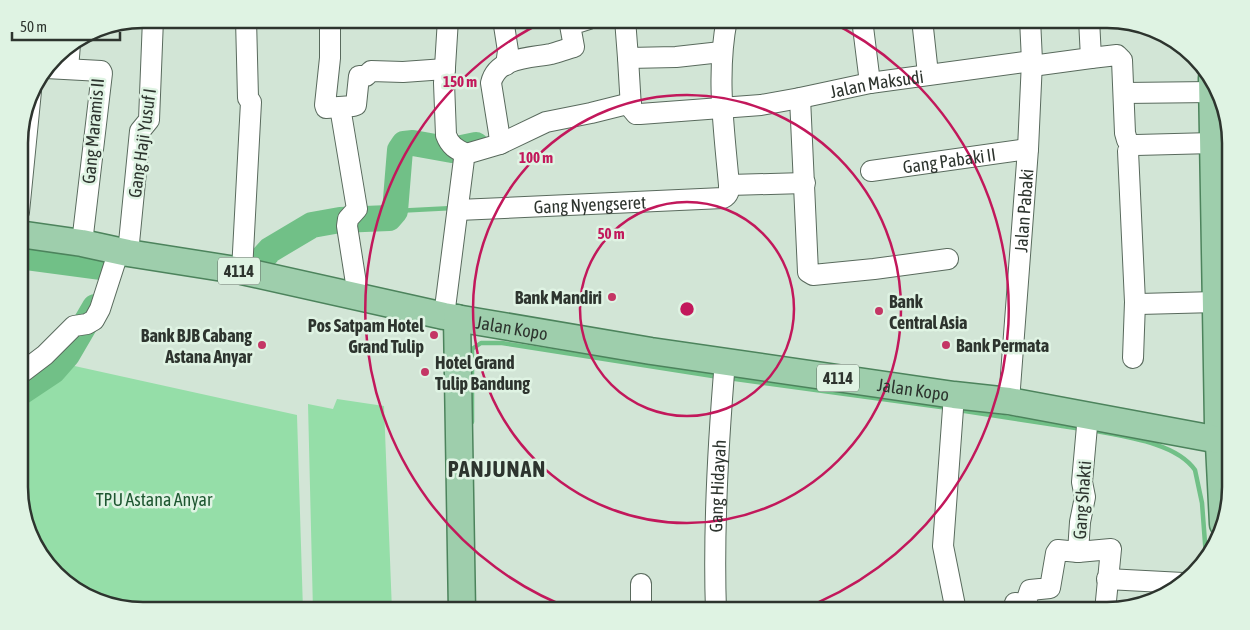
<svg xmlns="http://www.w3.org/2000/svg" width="1250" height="630" font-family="'Asap Condensed',sans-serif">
<rect width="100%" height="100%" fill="#d2e5d6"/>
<g fill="#95dea8">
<path d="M70,365L297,415L303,611H143L88,599L44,563L20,504V401Z"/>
<path d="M337,399L384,406L392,611H313L308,404L333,409Z"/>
</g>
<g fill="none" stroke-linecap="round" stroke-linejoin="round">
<g stroke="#71c087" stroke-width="4.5">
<path d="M395,211L453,208"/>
<path d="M728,378L948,408"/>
<path d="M958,410L1082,429"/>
<path d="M472,422V349L481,343H502L719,377"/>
<path d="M1091,430C1121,436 1176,442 1195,470L1202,503L1206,556"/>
</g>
<g stroke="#71c087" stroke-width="26">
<path d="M19,256L109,268"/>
<path d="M260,263L261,260L270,250L312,225L340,220L389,218L395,211L400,150L404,144L413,143L452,150L476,145"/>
<path d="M20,393L53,371L67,355L95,307"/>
</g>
<defs>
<g id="minor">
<path d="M330,19V58L325,105L326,108L353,106L356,105L359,76H366L371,71L403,72L445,69"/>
<path d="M448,19L444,83L446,135C450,146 456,149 466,154"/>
<path d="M503,19L508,51L506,65"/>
<path d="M625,19L628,58L676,57L721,52"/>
<path d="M862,19L870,83"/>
<path d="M922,19L928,74"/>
<path id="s1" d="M628,58L631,108L636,114H640L761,105L800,98L870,83L1032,61"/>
<path d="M1091,58L1117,55L1122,60L1125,133L1127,140L1132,146"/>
<path d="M1032,66L1091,58L1089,19"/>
<path d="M46,68L101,71L102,73L82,243"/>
<path d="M68,69L70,44"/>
<path d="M1124,93L1212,92"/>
<path d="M800,98L808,272L813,275L874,269L948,259"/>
<path d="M340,107L357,209L348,219L347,226L358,296"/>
<path d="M500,144L546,122L591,113L631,103"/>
<path id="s2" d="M871,171L1028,149"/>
<path d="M729,185L805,183"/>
<path id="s3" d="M458,210L723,198C729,195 729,191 729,185C724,129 716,74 727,19"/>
<path d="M19,212L31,91"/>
<path d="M128,253L140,131L149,120L153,19"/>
<path d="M242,271L251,102L248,98L246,19"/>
<path d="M1135,302L1139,304L1216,302"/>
<path d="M444,316L464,159L466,154L500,144L499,133L491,83C497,57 531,58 551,54C559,52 566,49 574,47L570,25L589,19"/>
<path d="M1133,358L1135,302L1128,151L1132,146L1136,145L1213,143"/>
<path d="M20,374L45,355L74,326L87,324L94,320L100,309L119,250"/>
<path d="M954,395L943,546L956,611"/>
<path id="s4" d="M1009,401L1028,149L1032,61L1030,19"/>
<path d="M1088,415L1082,482L1085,497L1080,522L1078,552L1111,549L1105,611"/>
<path d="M1107,579L1183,583"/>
<path d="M641,611V584"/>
<path id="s5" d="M716,611C713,527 718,444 725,361"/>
<path d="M1013,611L1015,603L1025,604L1026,602L1030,590L1050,588L1056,553L1058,550L1078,552"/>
</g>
<g id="major">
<path d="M1212,78L1218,425L1223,524"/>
<path id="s6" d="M19,234L82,243L128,253L242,271L444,316L651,351L954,395L1009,401L1219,440"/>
<path d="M457,318L462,611"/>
</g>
</defs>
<use href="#minor" stroke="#596a5d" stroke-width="22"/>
<use href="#major" stroke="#4c835c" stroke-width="29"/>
<use href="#minor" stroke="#fff" stroke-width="20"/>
<use href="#major" stroke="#9eceac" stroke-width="26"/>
</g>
<g fill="none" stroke="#c2185b" stroke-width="2.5">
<circle cx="687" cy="309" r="107"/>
<circle cx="687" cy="309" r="214"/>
<path d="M577 611A321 321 0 0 1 549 19M825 19A321 321 0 0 1 797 611"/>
</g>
<g fill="#c43665" stroke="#dff3e3" stroke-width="2">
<circle cx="612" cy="297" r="5"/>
<circle cx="879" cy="311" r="5"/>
<circle cx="434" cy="335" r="5"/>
<circle cx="262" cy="345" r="5"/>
<circle cx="946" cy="345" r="5"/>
<circle cx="425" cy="372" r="5"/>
</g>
<g text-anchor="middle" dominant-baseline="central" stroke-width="5" stroke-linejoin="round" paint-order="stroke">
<g fill="#dff3e3" stroke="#626d64" stroke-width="1">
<rect x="218" y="257.5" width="42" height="27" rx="4"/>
<rect x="817" y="364.5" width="42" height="27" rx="4"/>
</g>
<g font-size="16" font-weight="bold" fill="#2d342e">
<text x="239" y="271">4114</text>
<text x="838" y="378">4114</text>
</g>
<g font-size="18" fill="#2d342e" stroke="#dff3e3">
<text stroke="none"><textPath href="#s1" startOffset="301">Jalan Maksudi</textPath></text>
<text transform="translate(93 131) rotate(-85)">Gang Maramis II</text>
<text transform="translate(142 143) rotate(-82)">Gang Haji Yusuf I</text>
<text stroke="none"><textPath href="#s2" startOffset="79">Gang Pabaki II</textPath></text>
<text stroke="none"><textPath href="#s3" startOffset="132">Gang Nyengseret</textPath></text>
<text stroke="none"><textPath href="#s4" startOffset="191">Jalan Pabaki</textPath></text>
<text stroke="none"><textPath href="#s6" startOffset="502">Jalan Kopo</textPath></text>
<text stroke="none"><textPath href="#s6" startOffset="908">Jalan Kopo</textPath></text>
<text stroke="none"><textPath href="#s5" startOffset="125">Gang Hidayah</textPath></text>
<text transform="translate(1082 500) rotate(-86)">Gang Shakti</text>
</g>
<g font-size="18" font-weight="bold" fill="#2d342e" stroke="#dff3e3" text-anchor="end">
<text x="602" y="297">Bank Mandiri</text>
<text x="889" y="301" text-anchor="start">Bank<tspan x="889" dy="21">Central Asia</tspan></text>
<text x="424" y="325">Pos Satpam Hotel<tspan x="424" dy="21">Grand Tulip</tspan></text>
<text x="252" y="335">Bank BJB Cabang<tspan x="252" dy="21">Astana Anyar</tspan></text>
<text x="956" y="345" text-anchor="start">Bank Permata</text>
<text x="435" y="362" text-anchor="start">Hotel Grand<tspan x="435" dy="21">Tulip Bandung</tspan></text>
</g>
<g font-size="18" fill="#1e5731" stroke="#dff3e3">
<text x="154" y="499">TPU Astana Anyar</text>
</g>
<g font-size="22" font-weight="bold" letter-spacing="1" fill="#2d342e" stroke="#dff3e3">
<text x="497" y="469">PANJUNAN</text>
</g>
</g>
<path d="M0 0H1250V630H0ZM143 28H1107A115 115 0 0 1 1222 143V487A115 115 0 0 1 1107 602H143A115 115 0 0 1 28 487V143A115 115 0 0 1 143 28Z" fill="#dff3e3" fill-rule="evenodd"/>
<path fill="none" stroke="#2d342e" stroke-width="2.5" d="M143 28H1107A115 115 0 0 1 1222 143V487A115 115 0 0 1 1107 602H143A115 115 0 0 1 28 487V143A115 115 0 0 1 143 28Z"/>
<circle cx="687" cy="309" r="8" fill="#c2185b" stroke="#dff3e3" stroke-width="2.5"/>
<g font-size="15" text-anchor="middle" font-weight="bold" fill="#c2185b" stroke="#dff3e3" stroke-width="5" stroke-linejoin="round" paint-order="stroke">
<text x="460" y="87">150 m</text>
<text x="536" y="163">100 m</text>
<text x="611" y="239">50 m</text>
</g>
<path d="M12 32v8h108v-8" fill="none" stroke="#2d342e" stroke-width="2.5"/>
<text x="20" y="32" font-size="15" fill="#2d342e" stroke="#dff3e3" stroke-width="4" paint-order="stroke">50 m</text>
</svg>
